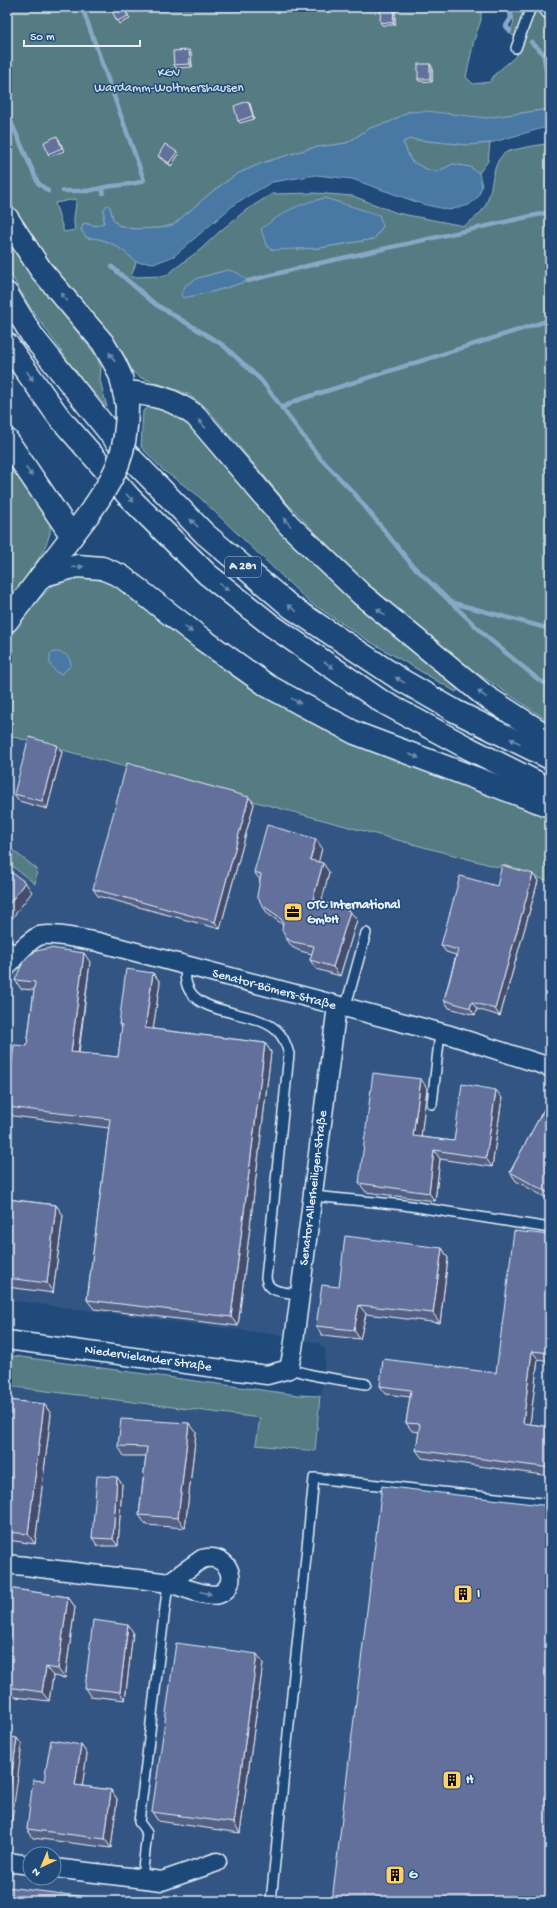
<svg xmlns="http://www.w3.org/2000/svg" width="557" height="1908" font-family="'Gochi Hand',sans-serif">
<rect width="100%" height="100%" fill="#1f4a7a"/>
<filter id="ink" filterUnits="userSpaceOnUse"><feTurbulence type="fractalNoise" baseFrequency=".025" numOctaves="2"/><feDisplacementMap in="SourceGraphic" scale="8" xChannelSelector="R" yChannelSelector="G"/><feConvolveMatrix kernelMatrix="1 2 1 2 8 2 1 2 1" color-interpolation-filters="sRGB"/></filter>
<g filter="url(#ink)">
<path fill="#335584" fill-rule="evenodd" d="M7,735L550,881V1901H7V1386L261,1418L315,1451L326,1351L319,1343L278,1335L7,1300V862L35,884L37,869L7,846ZM30,1854H54V1878H30Z"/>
<g fill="#547b82" stroke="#9eb6bd" fill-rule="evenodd">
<path d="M7,7H481V20L474,40L466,77L473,84L490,82L495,74L515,57L524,42L509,33C515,23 515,18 510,7H550V109L486,118L408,112L390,122L370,128L347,143L311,148L262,163L237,174L213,191L173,225L160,228L133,229L118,225L113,219L110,207L104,209V223L95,226L84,223L81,230L87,238C106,237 123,249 136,262L131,277L165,276L201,249L219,232L246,210L272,194L314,193L353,196L397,213L464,226C469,222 476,218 481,212C495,196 489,164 505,153C511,149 541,145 550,143V722L465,665L360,578L285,501L207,408L188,394L139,377L133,372L121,350L55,269L7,200ZM324,198L339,203L383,226L374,239L319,248L297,249ZM76,199C76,212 72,217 75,230L64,232L55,203ZM229,270L248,281L212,292L198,278Z"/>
<path d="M410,139L468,145L490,143L488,161L479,173L470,167L453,164L439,171L428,170L411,161L403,142Z"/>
<path d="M7,240L45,292L95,354L101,367L100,380L107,407L78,375L28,304L7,268Z"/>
<path d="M154,404L177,413L200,434L275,522L320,571L381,626L459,688L456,692L369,641L308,601L195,493L164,471L141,447L143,411Z"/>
<path d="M7,461L46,512C49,519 51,526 50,533C44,557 21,583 7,602Z"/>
<path d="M75,575L99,576L118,585L323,727L398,761L476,788L550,818V881L7,735V641L33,605L55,583Z"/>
<path d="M7,846L37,869L35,884L7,862Z"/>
<path d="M7,1355L298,1395L320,1396L315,1451L256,1445L260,1418L7,1386Z"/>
</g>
<g fill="#4a78a5" stroke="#89a8c6">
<path d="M550,109V126L490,143L468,145L410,139L403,142L411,161L428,170L439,171L453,164L470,167L479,173L482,186L478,197L469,205L449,210L422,204L352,179L316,175L272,182L236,203L174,256L156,263L136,262C123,249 106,237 87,238L81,230L84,223L95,226L104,223V209L107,205L110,207L113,219L118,225L133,229L160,228L173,225L213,191L237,174L262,163L311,148L347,143L370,128L390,122L408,112L426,111L486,118Z"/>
<path d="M325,198L379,215L383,226L374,239L319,248L272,250L266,245L261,229C283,212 297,204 325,198Z"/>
<path d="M228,270L238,273L248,281L212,292L183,298L181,294L186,285L198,278Z"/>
<path d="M54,652C64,652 70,655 71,665L62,674L56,672L50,664V654Z"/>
</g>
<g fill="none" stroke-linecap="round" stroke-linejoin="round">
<g stroke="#89a8c6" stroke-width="4.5">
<path d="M82,7L144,180C138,185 112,185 102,188L103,193"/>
<path d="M509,7L511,18L506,26L510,31"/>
<path d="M531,42L543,53L550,91"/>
<path d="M7,113L38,183L48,191"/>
<path d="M63,191H87L102,188"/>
<path d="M112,267L155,304L223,345L261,380L319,457L354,493L412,565L488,638L539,680L550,687"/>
<path d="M248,281L311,265L550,212"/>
<path d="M282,408L295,401L550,320"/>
<path d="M450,602L550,629"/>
</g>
<defs>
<g id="lane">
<path d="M516,48L531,7"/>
<path d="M7,945L18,953"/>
<path d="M186,966C177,1022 256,1004 280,1034C285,1040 287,1047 289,1054L266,1278C268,1294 287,1292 300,1294"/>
<path d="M345,1009L366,933"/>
<path d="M432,1104L440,1033"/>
<path d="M313,1196L404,1205L550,1228"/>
<path d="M289,1369L317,1376L366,1384"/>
<path d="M142,1878L147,1833L139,1822L168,1583"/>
<path d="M271,1901L314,1478L550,1504"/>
</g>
<g id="street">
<path d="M548,7L550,10"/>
<path d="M7,967C13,958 29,940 39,936C50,932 85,940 98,942L450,1035L550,1067"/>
<path d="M7,1340L267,1375L289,1369L293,1349L337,1006"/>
<path d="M7,1564C44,1568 80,1573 117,1577C134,1579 151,1580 168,1583C181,1586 207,1598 219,1594C241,1585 229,1551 202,1559L168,1583"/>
<path d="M7,1862L30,1865"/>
<path d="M54,1868L162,1881L217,1862"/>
</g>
<g id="highway">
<path d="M7,218L41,270L103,343L115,364L121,377L127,406"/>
<path d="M7,294L33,337L126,453L205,534L291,607L398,678L455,711L550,758"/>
<path d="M7,344L59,417L130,498L207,574L271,625L381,701L470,749L550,789"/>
<path d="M124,392C154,394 172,398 196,416L289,525L361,594L485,696L550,738"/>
<path d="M7,440L72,536"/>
<path d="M41,576L77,566L102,568L121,576L202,639L268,686L355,733L550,806"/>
<path d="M7,621L88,515"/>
</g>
</defs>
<use href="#lane" stroke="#e8f1f8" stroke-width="12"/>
<use href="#street" stroke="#e8f1f8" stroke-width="21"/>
<use href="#highway" stroke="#e8f1f8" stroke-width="25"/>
<use href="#lane" stroke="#1f4a7a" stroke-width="9"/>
<use href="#street" stroke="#1f4a7a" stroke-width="18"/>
<use href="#highway" stroke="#1f4a7a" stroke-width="22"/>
<defs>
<path id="highway-bridge" d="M88,515C116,476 127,454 127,406"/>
</defs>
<use href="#highway-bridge" stroke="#e8f1f8" stroke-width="25" stroke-linecap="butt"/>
<use href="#highway-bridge" stroke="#1f4a7a" stroke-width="22"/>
</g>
<g fill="#556086" stroke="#e8f1f8">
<path d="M124,7L130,19L119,24L117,21Z"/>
<path d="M394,7L395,10V25H382L380,22Z"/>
<path d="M191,53L192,67L176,68L174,65Z"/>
<path d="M430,64L432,67V82L419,81L418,79Z"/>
<path d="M248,101L250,104L254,119L240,123L238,121Z"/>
<path d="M59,139L64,151L50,156L48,154Z"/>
<path d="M179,154L171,166L160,158L158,156Z"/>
<path d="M62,752L47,809L19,801L14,794Z"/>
<path d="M249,797L254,804L220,929L98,896L93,889Z"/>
<path d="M322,848L318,862L329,872L321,902L357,920L340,976L316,969L310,960L312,954L300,951L292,947L286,938L282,924L268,914L262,905L260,880L254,872Z"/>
<path d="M533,874L538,881L500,1016L477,1009L475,1015L449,1008L444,1000L456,955L446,952L441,945L497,886Z"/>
<path d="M90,962L79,1053L118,1057L122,1028L119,1024L153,973L160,982L153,1029L265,1043L271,1052L238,1326L94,1309L87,1300L109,1128L13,1116L7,1108V1100L27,1046L34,990L21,989L15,980Z"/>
<path d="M427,1088L421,1137L454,1141L502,1098L492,1167L440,1159L435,1201L366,1192L359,1183Z"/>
<path d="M550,1098V1200L516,1181L510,1172Z"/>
<path d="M7,1199L56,1205L63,1215L53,1293L7,1287Z"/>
<path d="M550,1235V1361L538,1359L530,1424L550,1427V1476L422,1458L416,1450L419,1432L412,1431L406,1423L410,1397L386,1394L380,1386L496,1373Z"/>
<path d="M442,1248L448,1258L440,1323L366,1314L360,1339L322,1335L316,1326L339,1287Z"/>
<path d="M7,1400L44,1404L51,1414L35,1544L7,1540Z"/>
<path d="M196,1432L185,1528L146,1525L139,1515L146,1456H124L118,1446Z"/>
<path d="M122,1484L118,1546H98L92,1538Z"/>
<path d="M7,1588L68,1597L75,1607L65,1678L53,1676L49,1701L7,1696Z"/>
<path d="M133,1632L125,1700L90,1696L85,1688Z"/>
<path d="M263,1663L240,1833L158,1821L152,1812Z"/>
<path d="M81,1745L87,1754L82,1786L111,1790L117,1799L111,1848L33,1838L27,1829L44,1781Z"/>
</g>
<g fill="#454e6d" stroke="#e8f1f8">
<path d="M394,7L395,10V25L393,23Z"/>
<path d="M189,50L191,53L192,67L190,64Z"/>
<path d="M430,64L432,67V82L430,79Z"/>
<path d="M248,101L250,104L254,119Z"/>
<path d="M177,152L179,154L171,166L169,163Z"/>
<path d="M57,745L62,752L47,809L42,801Z"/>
<path d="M249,797L254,804L220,929L215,922Z"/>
<path d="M316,839L322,848L317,868L310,860Z"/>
<path d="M323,863L329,872L320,908L313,899Z"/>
<path d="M533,874L538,881L500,1016L495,1009Z"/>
<path d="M25,882L32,892L7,925V907Z"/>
<path d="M350,911L357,920L340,976L333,967Z"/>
<path d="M84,953L90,962L77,1061L71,1052Z"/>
<path d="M153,973L160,982L152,1037L145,1028Z"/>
<path d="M472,1002L477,1009L475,1015L470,1008Z"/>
<path d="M265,1043L271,1052L238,1326L231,1317Z"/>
<path d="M421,1079L427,1088L420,1145L413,1136Z"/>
<path d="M496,1090L502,1098L492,1167L486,1158Z"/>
<path d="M434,1150L440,1159L435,1201L429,1193Z"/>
<path d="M56,1205L63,1215L53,1293L47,1283Z"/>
<path d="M442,1248L448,1258L440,1323L433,1313Z"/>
<path d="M359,1305L366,1314L360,1339L354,1330Z"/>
<path d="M532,1351L538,1359L529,1432L523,1423Z"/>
<path d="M44,1404L51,1414L35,1544L28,1534Z"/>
<path d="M189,1423L196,1432L185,1528L178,1518Z"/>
<path d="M117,1477L122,1484L118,1546L113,1539Z"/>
<path d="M68,1597L75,1607L65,1678L58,1669Z"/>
<path d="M128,1625L133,1632L125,1700L120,1692Z"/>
<path d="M257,1654L263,1663L240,1833L234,1823Z"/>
<path d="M46,1667L53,1676L49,1701L42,1692Z"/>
<path d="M17,1738L22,1745L10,1835L7,1832V1809Z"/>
<path d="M81,1745L87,1754L81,1794L75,1785Z"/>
<path d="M111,1790L117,1799L111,1848L105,1839Z"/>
</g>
<g fill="#63709c" stroke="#e8f1f8">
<path d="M110,7H123L128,16L117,21Z"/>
<path d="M381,7H394L393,23L380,22Z"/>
<path d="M189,50L190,64L174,65L173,51Z"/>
<rect x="418" y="64" width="12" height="15"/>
<path d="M248,101L253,116L238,121L234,106Z"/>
<path d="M57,136L62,148L48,154L44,142Z"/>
<path d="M165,144L177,152L169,163L158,156Z"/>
<path d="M29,737L57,745L42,801L14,794Z"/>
<path d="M127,763L249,797L215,922L93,889Z"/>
<path d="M267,825L316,839L310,860L323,863L313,899L350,911L333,967L310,960L314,946L293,942L286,938L282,930L283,922L278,916L262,905L257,896L261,874L254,872Z"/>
<path d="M502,865L533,874L495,1009L472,1002L470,1008L444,1000L458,950L441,945L460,876L497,886Z"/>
<path d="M7,869L25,882L7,907Z"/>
<path d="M50,948L84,953L71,1052L118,1057L122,1025L119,1024L126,969L153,973L145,1028L265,1043L231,1317L87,1300L110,1119L7,1107V1100L14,1045L27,1046L35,982L15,980L23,962L28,956L36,951Z"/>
<path d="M373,1073L421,1079L413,1136L454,1141L462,1084L496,1090L486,1158L434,1150L429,1193L359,1183Z"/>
<path d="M550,1098V1194L510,1172Z"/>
<path d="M7,1199L56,1205L47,1283L7,1278Z"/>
<path d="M514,1231L550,1235V1353L532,1351L523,1423L550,1427V1468L416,1450L420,1424L406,1423L411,1390L380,1386L383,1359L496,1373Z"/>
<path d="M345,1236L442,1248L433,1313L359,1305L354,1330L316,1326L322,1285L339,1287Z"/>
<path d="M7,1400L44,1404L28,1534L7,1532Z"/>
<path d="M121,1419L189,1423L178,1518L139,1515L147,1447L118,1446Z"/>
<path d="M97,1476L117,1477L113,1539L92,1538Z"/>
<path d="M382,1486L550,1506V1901H332Z"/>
<path d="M7,1588L68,1597L58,1669L46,1667L42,1692L7,1687Z"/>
<path d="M93,1620L128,1625L120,1692L85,1688Z"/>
<path d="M176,1643L257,1654L234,1823L152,1812Z"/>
<path d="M7,1736L17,1738L7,1809Z"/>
<path d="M51,1740L81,1745L75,1785L111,1790L105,1839L27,1829L33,1780L44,1781Z"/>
<path d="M7,1887L118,1901H7Z"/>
</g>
<defs><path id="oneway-solid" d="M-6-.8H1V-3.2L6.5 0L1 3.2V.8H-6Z"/></defs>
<g fill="#6f8dac">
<use href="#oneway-solid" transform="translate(64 297) rotate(-130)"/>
<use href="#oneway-solid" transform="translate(112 357) rotate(-122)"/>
<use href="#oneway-solid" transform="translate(30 376) rotate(54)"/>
<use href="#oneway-solid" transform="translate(202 424) rotate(-131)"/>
<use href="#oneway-solid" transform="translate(29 472) rotate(55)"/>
<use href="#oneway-solid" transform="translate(130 498) rotate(47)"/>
<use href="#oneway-solid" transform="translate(287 522) rotate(-132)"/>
<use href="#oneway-solid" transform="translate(194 523) rotate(-135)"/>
<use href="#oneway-solid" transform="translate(78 567) rotate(-4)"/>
<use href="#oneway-solid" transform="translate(224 587) rotate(38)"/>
<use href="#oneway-solid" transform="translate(292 608) rotate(-144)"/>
<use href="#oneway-solid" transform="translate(381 612) rotate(-140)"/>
<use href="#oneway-solid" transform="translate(188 629) rotate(38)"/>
<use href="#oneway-solid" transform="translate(329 665) rotate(35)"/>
<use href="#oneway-solid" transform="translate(400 680) rotate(-149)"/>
<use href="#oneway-solid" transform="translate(482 694) rotate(-143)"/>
<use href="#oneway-solid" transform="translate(296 701) rotate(29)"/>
<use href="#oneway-solid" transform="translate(515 741) rotate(-154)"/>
<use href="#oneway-solid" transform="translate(414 756) rotate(21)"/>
<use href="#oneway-solid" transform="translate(206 1593) rotate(13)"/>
</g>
</g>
<defs>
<symbol id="office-square" viewBox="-11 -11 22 22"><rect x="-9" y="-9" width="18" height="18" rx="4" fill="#ffd166" stroke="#1f4a7a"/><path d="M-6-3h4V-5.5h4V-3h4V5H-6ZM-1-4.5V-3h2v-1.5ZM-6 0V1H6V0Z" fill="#111"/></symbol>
<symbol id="building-square" viewBox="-11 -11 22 22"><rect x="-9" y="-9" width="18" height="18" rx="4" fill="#ffd166" stroke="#1f4a7a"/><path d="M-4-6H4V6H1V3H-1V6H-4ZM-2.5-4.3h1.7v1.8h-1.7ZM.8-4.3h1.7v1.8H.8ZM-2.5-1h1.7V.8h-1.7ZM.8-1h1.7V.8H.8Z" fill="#111"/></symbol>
</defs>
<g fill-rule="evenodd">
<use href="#office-square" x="282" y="901" width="22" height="22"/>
<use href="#building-square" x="452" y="1583" width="22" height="22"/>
<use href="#building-square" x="441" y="1769" width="22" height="22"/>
<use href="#building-square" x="384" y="1864" width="22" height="22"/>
</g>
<g text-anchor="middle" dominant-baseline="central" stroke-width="3" stroke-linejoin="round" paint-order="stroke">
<rect fill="#1f4a7a" stroke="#acbfd2" stroke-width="1" x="225" y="557" width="36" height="20" rx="3"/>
<g font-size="12" font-weight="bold" fill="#e8f1f8">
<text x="243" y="567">A 281</text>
</g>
<g font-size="13" fill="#d2dfe6" stroke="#1f4a7a">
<text x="169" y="73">KGV<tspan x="169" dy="15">Wardamm-Woltmershausen</tspan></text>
</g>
<g font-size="13" font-weight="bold" fill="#e8f1f8" stroke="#1f4a7a" text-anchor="start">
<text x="307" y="905">OTC International<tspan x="307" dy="15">GmbH</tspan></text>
<text x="477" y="1594">I</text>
<text x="466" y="1780">H</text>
<text x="409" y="1875">G</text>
</g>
<g font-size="13" fill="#e8f1f8" stroke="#1f4a7a">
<text transform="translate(274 990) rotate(15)">Senator-Bömers-Straße</text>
<text transform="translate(314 1188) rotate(-83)">Senator-Allerheiligen-Straße</text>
<text transform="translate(148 1359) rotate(8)">Niedervielander Straße</text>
</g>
</g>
<rect width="557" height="1908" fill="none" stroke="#1f4a7a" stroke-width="24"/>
<rect x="12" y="12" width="533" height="1884" fill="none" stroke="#e8f1f8" stroke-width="1.5" filter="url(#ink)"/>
<g transform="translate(42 1866) rotate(224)"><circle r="19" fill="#1f4a7a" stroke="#6f8dac"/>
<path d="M0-3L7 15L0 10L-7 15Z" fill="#ffd166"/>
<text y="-6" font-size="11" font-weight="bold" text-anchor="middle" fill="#e8f1f8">N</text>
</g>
<path d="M24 40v6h116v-6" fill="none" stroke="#e8f1f8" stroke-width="2"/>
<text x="30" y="40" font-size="12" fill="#e8f1f8" stroke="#1f4a7a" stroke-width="3" paint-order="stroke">50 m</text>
</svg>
